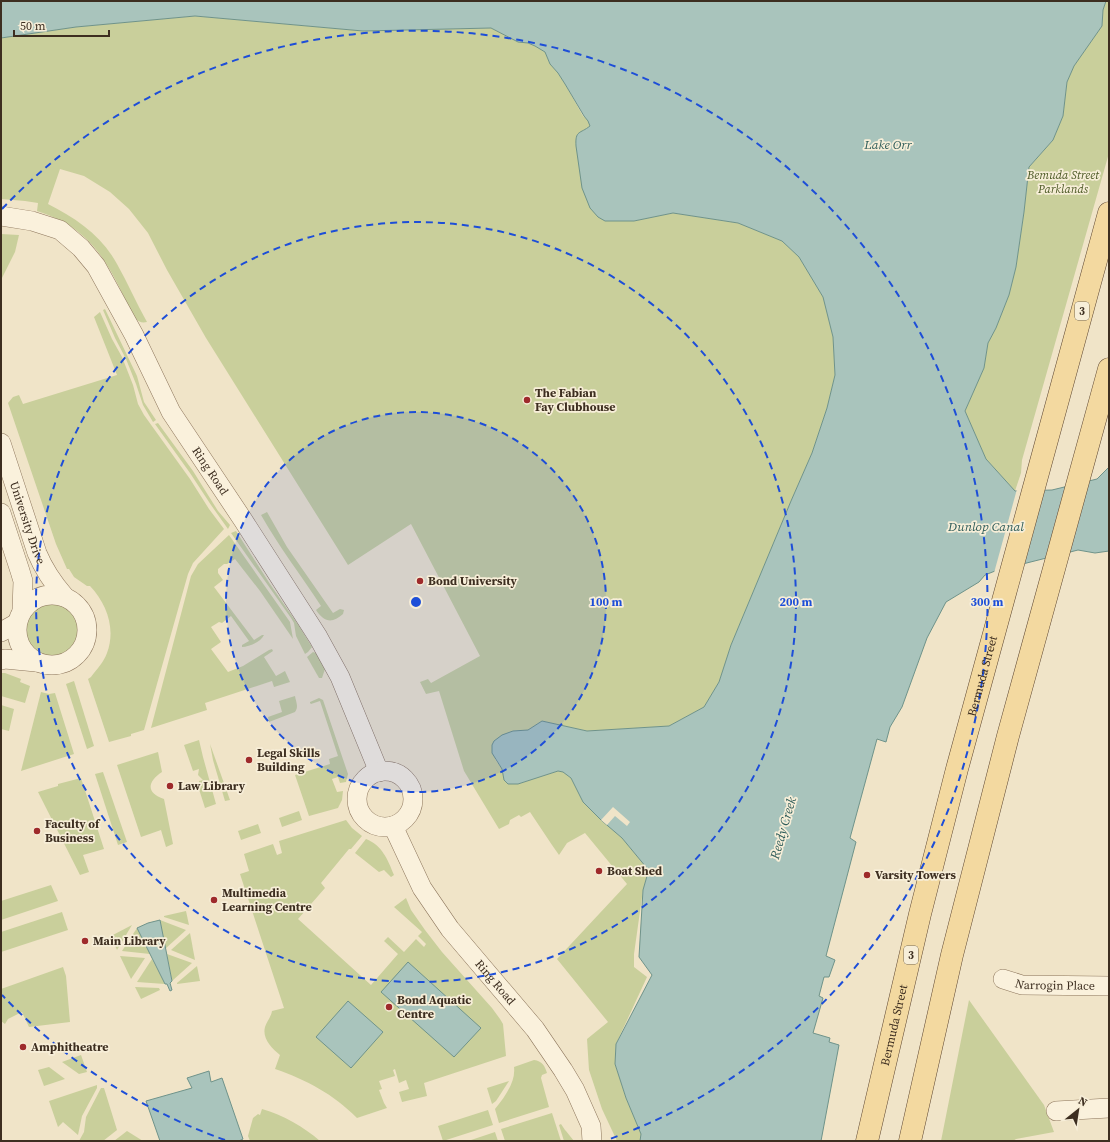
<svg xmlns="http://www.w3.org/2000/svg" width="1110" height="1142" font-family="'Source Serif 4',serif">
<rect width="100%" height="100%" fill="#f0e4c8"/>
<g fill="#c9cf9b">
<path d="M1106,1H1109V153L1022,460L1021,473L1015,491L986,459L965,411L984,368L988,343L996,328L1009,295L1016,267L1024,212L1029,167L1053,140L1063,116L1067,82L1074,66L1102,26L1103,10Z"/>
<path d="M195,16L363,31L491,28L518,42L528,43L535,46L545,52L550,64L558,73L565,84L583,116L589,121L590,126L586,129L605,221H634L673,213L738,223L782,241L799,257L823,297L833,337L835,375L827,408L812,453L791,501L731,645L719,682L704,707L669,726L587,731L542,721L528,730L513,731L495,759L502,769L504,780L518,784L558,771L563,772L571,778L583,802L601,820L622,838L646,867L647,876L643,890L634,954V967L647,977L616,1044L615,1064L626,1098L641,1134L640,1141H617L602,1109L589,1070L587,1039L608,1022L557,959L627,884L585,833L567,843L559,855L552,845L530,812L521,817L519,815L510,820L509,824L499,829L464,771L439,691L426,694L420,682L428,679L431,683L480,656L411,524L348,565L206,338L167,270L148,233L129,209L110,192L84,176L60,169L48,204C76,218 102,236 117,264C128,283 136,303 147,322C138,324 135,318 131,311C107,262 93,229 37,211L38,203L25,201L1,199V38L76,27Z"/>
<path d="M1,234L19,235L15,252L1,280Z"/>
<path d="M105,309L137,376L144,402L156,420L153,422L143,405L136,384L126,359L115,338L103,310Z"/>
<path d="M100,312L112,339L122,357L133,385L138,404L144,415L190,479L209,509L224,529L193,563L188,574L144,730L131,734V736L109,742L88,679L91,677C96,670 104,662 107,653C116,629 107,604 90,586H87L74,577L69,569H67L56,544L8,403L13,397L19,395L23,404L117,375L94,317Z"/>
<path d="M158,423L193,471L218,511L230,525L228,529L211,505L190,473L155,424Z"/>
<path d="M267,512L287,547L333,613L340,609L344,610L343,614C332,624 324,622 316,610L321,606C301,575 279,547 261,515Z"/>
<path d="M236,531L270,584L299,626L312,647L308,652L305,654L296,636L294,623L291,618L231,533Z"/>
<path d="M229,535L290,622L293,639L260,591L235,559L227,564H224L218,569V573L223,580L214,587L254,640L262,635H264C261,642 249,647 242,647V645L249,641L231,616L222,623L219,622L211,627L221,642L211,649L228,672L243,666L269,650L272,649L273,651L264,657L276,676L285,671L290,682L274,687L272,681L205,703L207,710L151,728L191,576L198,564Z"/>
<circle cx="51" cy="629" r="28"/>
<path d="M313,652L316,653L325,669L322,678H319L307,657Z"/>
<path d="M1,673H5L21,679L20,682L30,686L25,703L1,696Z"/>
<path d="M74,681L94,746L87,749L66,684Z"/>
<path d="M41,692L49,694L55,693L74,754L21,771Z"/>
<path d="M295,696C296,702 299,707 295,712L269,722L268,717L282,712L279,701Z"/>
<path d="M319,698L323,700L348,774L346,782L340,783L338,777L332,779L337,792L343,791L342,800L338,808L309,816L295,775L330,764L329,759L338,756L320,701L311,704L310,703V702Z"/>
<path d="M1,705L14,709L9,731L1,729Z"/>
<path d="M199,740L203,757L216,804L205,808L197,783H199V781L203,780L198,775L199,769L193,771L184,745Z"/>
<path d="M210,744L230,800L225,801L213,760Z"/>
<path d="M158,752L162,772C147,782 146,793 164,799L173,844L166,847L161,830L141,837L117,765Z"/>
<path d="M103,772L127,842L118,845L95,774Z"/>
<path d="M81,778L104,849L83,855L89,872L80,875L38,792L58,786V784Z"/>
<path d="M299,811L302,820L282,827L279,818Z"/>
<path d="M346,820L352,828L362,836L351,849H349L321,883L325,888L298,919L371,985L398,954L384,941L388,937L404,952L416,939L424,947L426,944L418,936L422,932L394,907L406,898L411,910L425,930L442,952L492,1008L500,1019L503,1024L506,1056L424,1083L427,1096L402,1102L399,1092L409,1089L406,1080L399,1083L395,1069L393,1070L395,1076L379,1081L382,1089L379,1090L384,1103L387,1108L357,1118C333,1094 307,1080 275,1069L280,1055C271,1048 262,1038 265,1027C267,1021 271,1017 272,1011L284,1008L240,874L249,871L244,854L273,844L277,855L282,853L279,841Z"/>
<path d="M258,824L261,833L241,840L238,831Z"/>
<path d="M366,839C382,845 388,860 394,875L391,877L384,870L379,872L355,853Z"/>
<path d="M51,885L58,901L1,920V901Z"/>
<path d="M186,911L189,925L164,917V916Z"/>
<path d="M62,912L68,930L1,952V932Z"/>
<path d="M160,920L186,930L165,949Z"/>
<path d="M132,925L117,950L111,936Z"/>
<path d="M137,928L150,954L122,951Z"/>
<path d="M190,933L195,960L171,950Z"/>
<path d="M167,954L192,963L172,981Z"/>
<path d="M120,956L145,958L131,979Z"/>
<path d="M152,959L165,984L137,982Z"/>
<path d="M197,966L200,981L177,984V983Z"/>
<path d="M63,967L66,976L70,1022L29,1027L22,1012L8,1019L5,1024L1,1021V989Z"/>
<path d="M135,987L159,988L160,990L141,999Z"/>
<path d="M969,1000L1044,1105L1054,1132L1016,1139L1013,1141H941Z"/>
<path d="M81,1055L87,1072L79,1074L62,1062Z"/>
<path d="M534,1060C542,1061 545,1066 547,1073L542,1075L541,1078L549,1107L499,1123L495,1109C504,1098 516,1082 514,1067Z"/>
<path d="M49,1067L65,1079L44,1086L38,1070Z"/>
<path d="M509,1081L496,1101L492,1104L487,1088Z"/>
<path d="M97,1085V1088L82,1116L78,1135L63,1122L58,1127L49,1101Z"/>
<path d="M101,1088H104L117,1130L103,1141H79L84,1132L86,1117Z"/>
<path d="M262,1109C283,1115 304,1127 320,1141H250L248,1136L253,1118L258,1114L260,1115Z"/>
<path d="M488,1110L493,1125L443,1141L438,1126Z"/>
<path d="M552,1113L561,1141H505L501,1129Z"/>
<path d="M561,1124L565,1130L566,1131L574,1141H564L559,1125Z"/>
<path d="M127,1131L143,1141H114Z"/>
<path d="M495,1132L498,1141H468Z"/>
</g>
<g fill="#a9c4bc" stroke="#6f938a">
<path d="M1,1H1106L1103,10L1102,26L1074,66L1067,82L1063,116L1053,140L1029,167L1024,212L1016,267L1009,295L996,328L988,343L984,368L965,411L986,459L1015,491L1052,490L1097,479L1109,467V551L1095,553L1078,550L995,571L985,575L979,582L946,602L927,638L902,707L890,727L886,742L877,739L850,838L856,842L826,956L835,960L829,977H824L819,996L823,998L813,1033L830,1038L829,1042L839,1045L821,1141H640L641,1134L626,1098L615,1064L616,1044L652,975L639,957L643,890L647,876L646,867L622,838L601,820L583,802L571,778L563,772L558,771L518,784H508L504,780L502,769L492,753V745L494,741L502,735L513,731L528,730L542,721L587,731L669,726L704,707L719,682L731,645L791,501L812,453L827,408L835,375L833,337L823,297L799,257L782,241L738,223L673,213L634,221H605L598,217L590,208L582,188L576,146C575,130 580,134 590,126L588,121L584,116L565,84L558,73L550,64L545,52L535,46L528,43L518,42L491,28L363,31L195,16L76,27L1,38Z"/>
<path d="M160,920L172,981L170,983L172,990L170,991L167,984H165L137,928L148,923Z"/>
<path d="M408,962L481,1028L454,1057L381,992Z"/>
<path d="M348,1001L383,1032L351,1068L316,1037Z"/>
<path d="M209,1071L211,1082L222,1078L243,1139L239,1141H160L146,1101L192,1088L187,1078Z"/>
</g>
<g fill="#f0e4c8">
<path d="M1042,488L1020,566L994,573L1017,489Z"/>
<path d="M613,807L630,822L627,826L615,816L607,825L601,820Z"/>
</g>
<g fill="none" stroke-linecap="round" stroke-linejoin="round">
<defs>
<g id="minor">
<path id="s1" d="M1,216L32,221L60,230L81,248L96,266L134,335L171,412L243,520L318,637L340,677L379,772"/>
<path id="s2" d="M1,443L37,553C44,570 53,583 65,597"/>
<path d="M1,513L20,571L23,581L22,610"/>
<circle cx="52" cy="630" r="35"/>
<path d="M1,632L17,623"/>
<path d="M1,660L5,659L36,662"/>
<circle cx="385" cy="799" r="28"/>
<path id="s3" d="M393,826L422,888L450,929L535,1029L563,1070L575,1090L591,1126L592,1141"/>
<path id="s4" d="M1003,979L1022,985L1109,986"/>
<path d="M1056,1111L1109,1108"/>
</g>
<g id="major">
<path id="s5" d="M867,1141L920,914L957,769L1109,213"/>
<path d="M910,1141L952,955L1008,736L1109,369"/>
</g>
</defs>
<use href="#minor" stroke="#8d765c" stroke-width="20"/>
<use href="#major" stroke="#5b4430" stroke-width="23"/>
<use href="#minor" stroke="#faf1dc" stroke-width="19"/>
<use href="#major" stroke="#f3d9a0" stroke-width="22"/>
</g>
<circle cx="416" cy="602" r="190" fill="#1d4ed8" fill-opacity=".12"/>
<g fill="none" stroke="#1d4ed8" stroke-width="2" stroke-dasharray="7 5">
<circle cx="416" cy="602" r="190"/>
<circle cx="416" cy="602" r="380"/>
<path d="M225 1140A571 571 0 0 1 2 995M2 209A571 571 0 1 1 607 1140"/>
</g>
<g fill="#9e2a2b" stroke="#f7eed8" stroke-width="1.5">
<circle cx="527" cy="400" r="4"/>
<circle cx="420" cy="581" r="4"/>
<circle cx="249" cy="760" r="4"/>
<circle cx="170" cy="786" r="4"/>
<circle cx="37" cy="831" r="4"/>
<circle cx="599" cy="871" r="4"/>
<circle cx="867" cy="875" r="4"/>
<circle cx="214" cy="900" r="4"/>
<circle cx="85" cy="941" r="4"/>
<circle cx="389" cy="1007" r="4"/>
<circle cx="23" cy="1047" r="4"/>
</g>
<g text-anchor="middle" dominant-baseline="central" stroke-width="3.5" stroke-linejoin="round" paint-order="stroke">
<g fill="#f7eed8" stroke="#756857" stroke-width="1">
<rect x="1075" y="302" width="14" height="18" rx="3"/>
<rect x="904" y="946" width="14" height="18" rx="3"/>
</g>
<g font-size="11" font-weight="bold" fill="#3d2e20">
<text x="1082" y="311">3</text>
<text x="911" y="955">3</text>
</g>
<g font-size="12" font-style="italic" fill="#4d5a26" stroke="#f7eed8">
<text x="1063" y="175">Bemuda Street<tspan x="1063" dy="14">Parklands</tspan></text>
</g>
<g font-size="12" font-weight="bold" fill="#3d2e20" stroke="#f7eed8" text-anchor="start">
<text x="535" y="393">The Fabian<tspan x="535" dy="14">Fay Clubhouse</tspan></text>
<text x="428" y="581">Bond University</text>
<text x="257" y="753">Legal Skills<tspan x="257" dy="14">Building</tspan></text>
<text x="178" y="786">Law Library</text>
<text x="45" y="824">Faculty of<tspan x="45" dy="14">Business</tspan></text>
<text x="607" y="871">Boat Shed</text>
<text x="875" y="875">Varsity Towers</text>
<text x="222" y="893">Multimedia<tspan x="222" dy="14">Learning Centre</tspan></text>
<text x="93" y="941">Main Library</text>
<text x="397" y="1000">Bond Aquatic<tspan x="397" dy="14">Centre</tspan></text>
<text x="31" y="1047">Amphitheatre</text>
</g>
<g font-size="12" fill="#3d2e20" stroke="#f7eed8">
<text stroke="none"><textPath href="#s1" startOffset="347">Ring Road</textPath></text>
<text stroke="none"><textPath href="#s2" startOffset="84">University Drive</textPath></text>
<text stroke="none"><textPath href="#s5" startOffset="479">Bermuda Street</textPath></text>
<text stroke="none"><textPath href="#s3" startOffset="188">Ring Road</textPath></text>
<text stroke="none"><textPath href="#s4" startOffset="53">Narrogin Place</textPath></text>
<text stroke="none"><textPath href="#s5" startOffset="119">Bermuda Street</textPath></text>
</g>
<g font-size="13" font-style="italic" fill="#2f5d5a" stroke="#f7eed8">
<text x="888" y="144">Lake Orr</text>
<text x="986" y="526">Dunlop Canal</text>
<text transform="translate(783 828) rotate(-74)">Reedy Creek</text>
</g>
</g>
<circle cx="416" cy="602" r="6" fill="#1d4ed8" stroke="#f7eed8" stroke-width="2"/>
<g font-size="12" text-anchor="middle" font-weight="bold" fill="#1d4ed8" stroke="#f7eed8" stroke-width="3.5" stroke-linejoin="round" paint-order="stroke">
<text x="606" y="606">100 m</text>
<text x="796" y="606">200 m</text>
<text x="987" y="606">300 m</text>
</g>
<rect width="1110" height="1142" fill="none" stroke="#3d2e20" stroke-width="4"/>
<g transform="translate(1078 1110) rotate(30)" stroke="#f7eed8" stroke-width="3" paint-order="stroke">
<path d="M0-3L7 15L0 10L-7 15Z" fill="#3d2e20"/>
<text y="-6" font-size="11" font-weight="bold" text-anchor="middle" fill="#3d2e20">N</text>
</g>
<path d="M14 30v6h95v-6" fill="none" stroke="#3d2e20" stroke-width="2"/>
<text x="20" y="30" font-size="12" fill="#3d2e20" stroke="#f7eed8" stroke-width="3" paint-order="stroke">50 m</text>
</svg>
